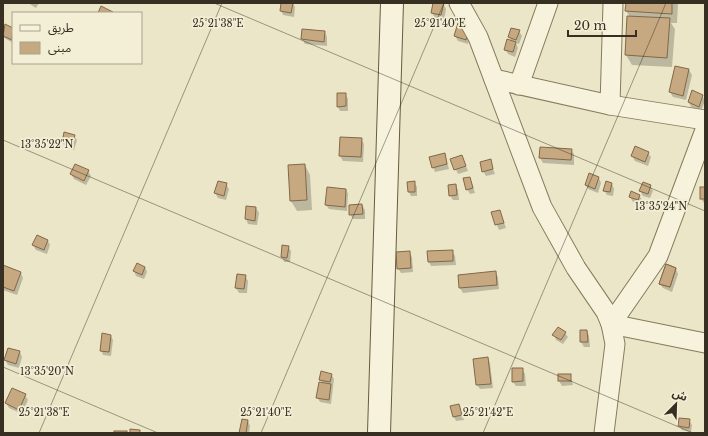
<svg xmlns="http://www.w3.org/2000/svg" width="708" height="436" font-family="'Libre Baskerville','Noto Sans Arabic',serif">
<rect width="100%" height="100%" fill="#ebe6c8"/>
<g fill="#0003">
<path d="M28,3H39L36,8Z"/>
<path d="M282,3H293L295,7L294,17L283,15L281,10Z"/>
<path d="M434,3L443,4L446,9L444,20L435,18L432,13Z"/>
<path d="M627,3H678L677,23H671L675,29L672,67L632,65L626,55L630,17L626,11Z"/>
<path d="M6,26L13,29V43L3,37Z"/>
<path d="M303,30L325,32L327,37V46L305,44L302,39Z"/>
<path d="M519,31L522,36L519,44L516,43L518,48L515,57L508,54L505,49L512,42L509,37Z"/>
<path d="M472,32L468,44L458,41L455,36Z"/>
<path d="M676,67L689,70L692,75L686,100L673,97L670,92Z"/>
<path d="M345,94L348,99V111H340L338,107Z"/>
<path d="M702,96L705,101L701,111L691,107L689,102Z"/>
<path d="M74,136L77,140L74,150L66,148L63,143Z"/>
<path d="M361,139L364,144L363,162L343,161L340,156Z"/>
<path d="M571,150L574,154V165L543,163L540,158Z"/>
<path d="M648,153L651,157L648,166L635,161L632,156Z"/>
<path d="M445,154L449,169L435,172L433,167Z"/>
<path d="M462,156L468,171L458,174L451,159Z"/>
<path d="M490,161L495,174L486,176L483,171Z"/>
<path d="M75,165L88,171L91,176L86,185L74,179L71,174Z"/>
<path d="M305,165L310,175L312,210L297,211L291,201L289,166Z"/>
<path d="M470,178L475,193L470,194L467,189Z"/>
<path d="M599,178L601,183L598,193L588,189L586,185Z"/>
<path d="M414,182L417,187V196H411L409,192Z"/>
<path d="M226,184L229,189L226,200L218,198L215,193Z"/>
<path d="M612,184L614,189L613,196L607,195L604,190Z"/>
<path d="M455,185L458,190L459,200H453L450,195Z"/>
<path d="M650,186L653,191L650,198L643,196L640,191Z"/>
<path d="M705,188V203H704L701,199Z"/>
<path d="M346,189L348,194L347,211L329,209L326,205Z"/>
<path d="M639,195L642,200L640,204L633,202L630,197Z"/>
<path d="M362,205L365,210V219H353L350,214Z"/>
<path d="M256,208L259,213L257,225L248,224L246,219Z"/>
<path d="M500,211L506,228L499,230L492,213Z"/>
<path d="M48,241L50,245L47,254L36,250L33,245Z"/>
<path d="M288,247L291,251L290,262H284L282,257Z"/>
<path d="M452,251L455,256L456,265L431,266L429,262Z"/>
<path d="M409,252L412,257L413,272L401,273L398,268Z"/>
<path d="M137,264L145,267L147,272L144,279L136,276L134,271Z"/>
<path d="M4,266L21,273L23,278L17,295L3,290Z"/>
<path d="M676,269L678,274L672,292L663,288L660,284Z"/>
<path d="M495,272L498,277L499,289L463,293L460,288L459,276Z"/>
<path d="M245,276L248,281L247,293H239L236,288Z"/>
<path d="M587,331L589,336L590,347H584L581,342Z"/>
<path d="M565,333L568,337L563,344L556,340L554,335Z"/>
<path d="M111,336L113,340L111,356L103,355L101,350Z"/>
<path d="M20,352L22,357L19,368L8,365L5,360Z"/>
<path d="M488,358L490,363L493,388L480,389L477,385Z"/>
<path d="M522,369L525,374L526,386H516L513,382Z"/>
<path d="M331,374L334,379L331,404L320,402L317,397L323,384L320,379Z"/>
<path d="M570,375L573,385L562,386L559,381Z"/>
<path d="M25,395L28,400L22,414L9,408L6,403Z"/>
<path d="M459,405L464,420L456,421L454,417Z"/>
<path d="M689,420L692,425L691,432L682,430L679,426Z"/>
<path d="M248,421L250,426L249,433H240Z"/>
</g>
<g fill="#c6a981" stroke="#836846">
<path d="M281,3H293L291,13L280,11Z"/>
<path d="M433,3H444L441,15L431,13Z"/>
<path d="M626,3H672V14L625,11Z"/>
<path d="M101,6L113,12L112,13H98Z"/>
<path d="M627,16L670,18L667,58L625,55Z"/>
<path d="M458,23L470,27L466,40L454,36Z"/>
<path d="M5,24L13,28L12,40L3,36Z"/>
<path d="M511,28L520,30L516,40L508,37Z"/>
<path d="M302,29L325,31L324,42L301,39Z"/>
<path d="M507,39L516,42L513,52L504,50Z"/>
<path d="M675,66L689,69L683,96L669,92Z"/>
<path d="M692,90L703,95L699,107L688,102Z"/>
<path d="M337,93H346V106L337,107Z"/>
<path d="M64,132L75,135L72,146L62,143Z"/>
<path d="M340,137L362,138L361,157L339,156Z"/>
<path d="M635,146L649,152L645,162L631,156Z"/>
<path d="M540,147L572,149L571,160L539,158Z"/>
<path d="M445,153L447,164L432,168L429,157Z"/>
<path d="M462,155L466,166L454,170L450,159Z"/>
<path d="M491,159L493,169L482,172L480,162Z"/>
<path d="M75,164L89,170L84,181L70,174Z"/>
<path d="M305,164L307,200L290,201L288,165Z"/>
<path d="M589,173L599,177L595,189L585,185Z"/>
<path d="M470,177L473,188L466,190L463,178Z"/>
<path d="M218,181L227,183L224,196L214,193Z"/>
<path d="M415,181V192H408L407,182Z"/>
<path d="M606,181L612,183L610,192L603,191Z"/>
<path d="M643,182L651,185L648,194L639,191Z"/>
<path d="M456,184L457,195L449,196L448,185Z"/>
<path d="M327,187L346,189L345,207L325,205Z"/>
<rect x="700" y="187" width="5" height="12"/>
<path d="M631,191L640,195L638,200L629,197Z"/>
<path d="M362,204L363,214L349,215V205Z"/>
<path d="M246,206L256,207L255,221L245,219Z"/>
<path d="M500,210L504,223L495,225L491,212Z"/>
<path d="M37,235L48,240L44,250L32,245Z"/>
<path d="M282,245L289,246L287,258L281,257Z"/>
<path d="M453,250V261L428,262L427,251Z"/>
<path d="M410,251L411,268L397,269L396,252Z"/>
<path d="M137,263L145,267L142,275L133,271Z"/>
<path d="M666,264L676,268L670,287L659,284Z"/>
<path d="M666,264L676,268L670,287L659,284Z"/>
<path d="M3,265L21,272L14,291L3,287Z"/>
<path d="M496,271L497,285L459,288L458,275Z"/>
<path d="M237,274L246,275L244,289L235,288Z"/>
<path d="M558,327L566,332L561,340L552,335Z"/>
<path d="M580,330H587L588,342H580Z"/>
<path d="M102,333L111,335L109,352L100,351Z"/>
<path d="M8,348L20,351L16,364L4,360Z"/>
<path d="M488,357L491,384L476,385L473,359Z"/>
<path d="M512,368H523V381L512,382Z"/>
<path d="M321,371L332,374L330,382L319,380Z"/>
<rect x="558" y="374" width="13" height="7"/>
<path d="M319,382L331,384L329,400L316,398Z"/>
<path d="M12,388L26,394L19,410L5,403Z"/>
<path d="M459,404L462,415L453,417L450,406Z"/>
<path d="M679,418L690,419L689,428L678,426Z"/>
<path d="M242,419L248,420L246,433H239Z"/>
<path d="M130,429L140,430V433H130Z"/>
<rect x="114" y="431" width="13" height="2"/>
</g>
<g fill="none" stroke-linecap="round" stroke-linejoin="round">
<defs>
<g id="street">
<path d="M459,3L478,37L542,207L576,268L606,312L611,324L615,344L604,433"/>
<path d="M494,79L610,105L705,120"/>
<path d="M519,85L548,3"/>
<path d="M610,105L613,3"/>
<path d="M611,324L658,256L705,130"/>
<path d="M611,324L705,343"/>
</g>
<path id="secondary" d="M379,433L392,3"/>
</defs>
<use href="#street" stroke="#867a5e" stroke-width="21"/>
<use href="#secondary" stroke="#685b41" stroke-width="24"/>
<use href="#street" stroke="#f6f2db" stroke-width="19"/>
<use href="#secondary" stroke="#f6f2db" stroke-width="22"/>
</g>
<path fill="none" stroke="#372f21" stroke-width="1" stroke-opacity="0.45" d="M214,3L705,211M3,140L693,433M3,367L158,433M39,433L222,3M261,433L444,3M483,433L666,3"/>
<g font-size="10" text-anchor="middle" fill="#372f21" stroke="#f3efd7" stroke-width="3.5" stroke-linejoin="round" paint-order="stroke">
<text x="218" y="27">25°21'38"E</text>
<text x="440" y="27">25°21'40"E</text>
<text x="47" y="148">13°35'22"N</text>
<text x="661" y="210">13°35'24"N</text>
<text x="47" y="375">13°35'20"N</text>
<text x="44" y="416">25°21'38"E</text>
<text x="266" y="416">25°21'40"E</text>
<text x="488" y="416">25°21'42"E</text>
</g>
<rect width="708" height="436" fill="none" stroke="#372f21" stroke-width="8"/>
<rect x="12" y="12" width="130" height="52" fill="#f3efd7" stroke="#a8a28e"/>
<rect x="20" y="25" width="20" height="6" fill="#f6f2db" stroke="#a8a28e"/>
<text x="48" y="32" font-size="12" fill="#372f21">طريق</text>
<rect x="20" y="42" width="20" height="12" fill="#c6a981" stroke="#a8a28e"/>
<text x="48" y="52" font-size="12" fill="#372f21">مبنى</text>
<g transform="translate(676 404) rotate(23)" stroke="#f3efd7" stroke-width="3" paint-order="stroke">
<path d="M0-3L7 15L0 10L-7 15Z" fill="#372f21"/>
<text y="-6" font-size="11" font-weight="bold" text-anchor="middle" fill="#372f21">ش</text>
</g>
<path d="M568 30v6h68v-6" fill="none" stroke="#372f21" stroke-width="2"/>
<text x="574" y="30" font-size="12" fill="#372f21" stroke="#f3efd7" stroke-width="3" paint-order="stroke">20 m</text>
</svg>
